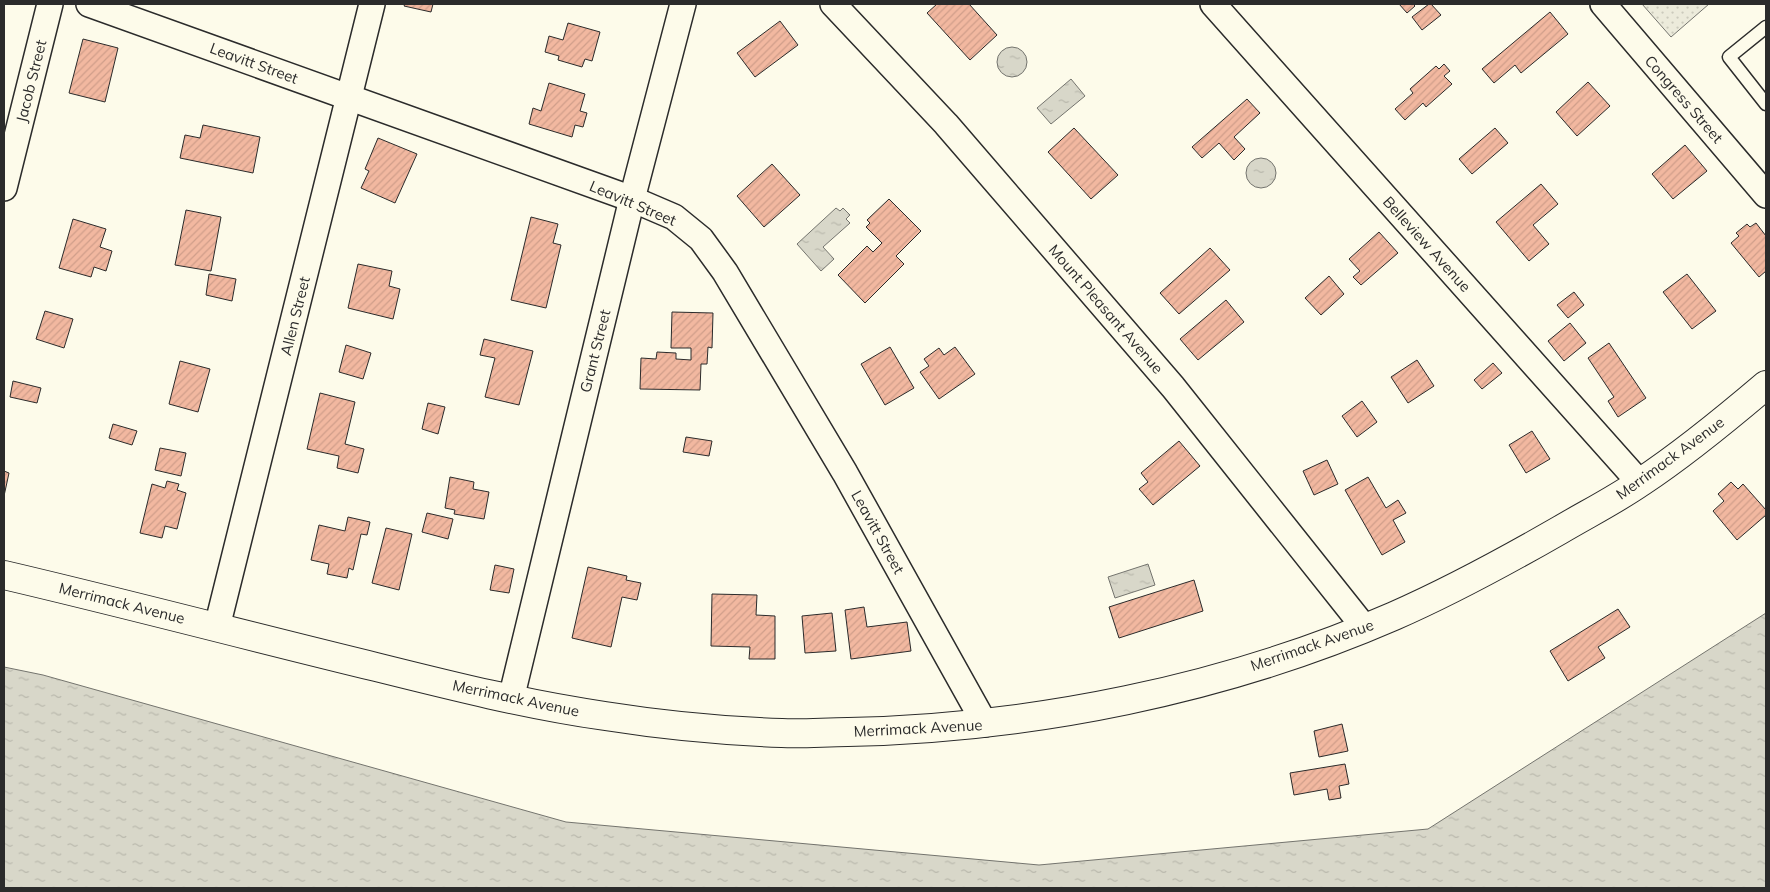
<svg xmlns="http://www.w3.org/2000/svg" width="1770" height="892" font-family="Mulish,sans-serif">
<defs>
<pattern id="park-dots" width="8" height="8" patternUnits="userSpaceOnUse" patternTransform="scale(1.25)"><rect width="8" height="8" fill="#ecebdb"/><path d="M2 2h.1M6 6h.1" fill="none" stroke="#cbcabc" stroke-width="1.8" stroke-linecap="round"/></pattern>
<pattern id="water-ripples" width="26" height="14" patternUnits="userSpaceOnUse" patternTransform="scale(1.25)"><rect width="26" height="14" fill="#d8d7c9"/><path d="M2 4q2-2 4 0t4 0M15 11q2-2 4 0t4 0" fill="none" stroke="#bab9ad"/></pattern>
<pattern id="building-hatch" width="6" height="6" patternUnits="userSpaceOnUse" patternTransform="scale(1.25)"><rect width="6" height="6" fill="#f2b8a0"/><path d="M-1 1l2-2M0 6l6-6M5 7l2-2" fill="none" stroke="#d09e8a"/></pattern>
</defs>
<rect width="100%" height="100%" fill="#fdfbea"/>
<path fill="url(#park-dots)" stroke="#74746e" d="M1642,4H1709L1671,37Z"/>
<g fill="url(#water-ripples)" stroke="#74746e">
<circle cx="1012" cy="62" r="15"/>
<path d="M1071,79L1085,96L1051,124L1037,108Z"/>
<circle cx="1261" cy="173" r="15"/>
<path d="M836,208L840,211L843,208L850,215L846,219L850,223L823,247L834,259L821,271L797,244Z"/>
<path d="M1148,564L1155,585L1115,598L1108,577Z"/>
<path d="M1766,613V888H4V667L43,675L566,822L1039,865L1428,829Z"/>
</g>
<g fill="url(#building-hatch)" stroke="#2b2b2b">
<path d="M405,4H433L431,12L404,6Z"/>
<path d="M937,4H969L997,35L970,60L927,13Z"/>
<path d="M1399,4H1413L1415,6L1407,13Z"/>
<path d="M1429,4H1431L1441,15L1422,30L1412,17Z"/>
<path d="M1550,12L1568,34L1521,73L1515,65L1494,83L1482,69Z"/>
<path d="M780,21L798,45L755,77L737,53Z"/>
<path d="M568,23L600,32L592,61L585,59L582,67L558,60L559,56L545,52L549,36L563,40Z"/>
<path d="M83,39L118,48L105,102L69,93Z"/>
<path d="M1444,64L1450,71L1444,76L1452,84L1426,107L1423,103L1405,120L1395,109L1413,93L1410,89L1436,66L1439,69Z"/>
<path d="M1588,82L1610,106L1577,136L1556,112Z"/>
<path d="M549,83L585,94L580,111L587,113L583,127L575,125L572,137L529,124L533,108L541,111Z"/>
<path d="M1247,99L1260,113L1234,137L1245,149L1234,160L1219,143L1202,158L1192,147Z"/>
<path d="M203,125L260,137L253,173L180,158L185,135L200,138Z"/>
<path d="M1074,128L1118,175L1091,199L1048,152Z"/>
<path d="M1495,128L1508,143L1472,174L1459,159Z"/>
<path d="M378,138L417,154L395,203L361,188L369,171L365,169Z"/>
<path d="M1685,145L1707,171L1673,199L1652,174Z"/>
<path d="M772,164L800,195L764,227L737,196Z"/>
<path d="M1541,184L1558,204L1533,225L1549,244L1529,261L1496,222Z"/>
<path d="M889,199L921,231L896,256L904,264L865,303L838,275L867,246L873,252L882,243L866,227L870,223L867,220Z"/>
<path d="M186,210L221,217L211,271L175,265Z"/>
<path d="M531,217L558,224L553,243L561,245L546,308L511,300Z"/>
<path d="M73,219L106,229L100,247L112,251L106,271L94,267L91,277L59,268Z"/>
<path d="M1756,223L1766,236V271L1759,277L1731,243L1739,236L1736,233L1747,224L1750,227Z"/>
<path d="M1379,232L1398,253L1361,285L1353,277L1360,271L1349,259Z"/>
<path d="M1210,248L1230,270L1179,314L1160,293Z"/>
<path d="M358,264L392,271L389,286L400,289L393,319L348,308Z"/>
<path d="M209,274L236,279L232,301L206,295Z"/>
<path d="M1687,274L1716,311L1692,329L1663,292Z"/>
<path d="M1329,276L1344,294L1321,315L1305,298Z"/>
<path d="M1574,292L1584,305L1568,318L1557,305Z"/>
<path d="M1226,300L1244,322L1198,360L1180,339Z"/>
<path d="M45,311L73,319L64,348L36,339Z"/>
<path d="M672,312L713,313L712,348L708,347L707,364H701L700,390L640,389L641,358L656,359L657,352L676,353V359L691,360V348H671Z"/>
<path d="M1570,323L1586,343L1564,361L1548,341Z"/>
<path d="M484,339L533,351L519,405L485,397L495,358L480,355Z"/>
<path d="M1609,343L1646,398L1618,417L1608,401L1614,397L1588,358Z"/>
<path d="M346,345L371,353L363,379L339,372Z"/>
<path d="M890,347L914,388L885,405L861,364Z"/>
<path d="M955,347L975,374L939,399L920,372L929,366L924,359L939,348L944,355Z"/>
<path d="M1417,360L1434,386L1408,403L1391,377Z"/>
<path d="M180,361L210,369L198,412L169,404Z"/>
<path d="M1493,363L1502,373L1482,389L1474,380Z"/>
<path d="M13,381L41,388L37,403L10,397Z"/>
<path d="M320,393L355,402L345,444L364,449L358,473L337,468L339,456L307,449Z"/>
<path d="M1362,401L1377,422L1357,437L1342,416Z"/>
<path d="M428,403L445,407L438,434L422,429Z"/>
<path d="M113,424L137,431L132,445L109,438Z"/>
<path d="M1532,431L1550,459L1526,473L1509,445Z"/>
<path d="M686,437L712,441L709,456L683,452Z"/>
<path d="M1179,441L1200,466L1153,505L1139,489L1148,482L1141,473Z"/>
<path d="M160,448L186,453L181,476L155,470Z"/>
<path d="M1327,460L1338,484L1314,495L1303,471Z"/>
<path d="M4,471L9,473L4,496Z"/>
<path d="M450,477L474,482L473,489L489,492L484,519L454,514L455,510L445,508Z"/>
<path d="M1368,477L1386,508L1398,500L1406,513L1393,520L1405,542L1382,555L1345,490Z"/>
<path d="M167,481L179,484L177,490L186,493L177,529L165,526L162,538L140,533L152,484L165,488Z"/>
<path d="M1731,482L1738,489L1743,484L1766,510V515L1737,540L1713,511L1724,501L1718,494Z"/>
<path d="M427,513L453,519L448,539L422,532Z"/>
<path d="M348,517L370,522L367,535L361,534L353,570L349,568L347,578L327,574L329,564L311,560L319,525L345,531Z"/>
<path d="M386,528L412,534L399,590L372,583Z"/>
<path d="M495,565L514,569L509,593L490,590Z"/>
<path d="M588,567L627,576L626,580L641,583L637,600L622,597L611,647L572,638Z"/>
<path d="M1194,580L1203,611L1119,638L1109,607Z"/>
<path d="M712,594L757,595L756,615L775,616V659H749L750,647L711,646Z"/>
<path d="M864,607L867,627L907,622L911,651L851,659L845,610Z"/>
<path d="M1618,609L1630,627L1598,647L1605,658L1568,681L1550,651Z"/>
<path d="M832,613L836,651L805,653L802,616Z"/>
<path d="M1342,724L1348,751L1319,757L1314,731Z"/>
<path d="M1345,764L1349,784L1339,786L1341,798L1329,800L1327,789L1294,795L1290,773Z"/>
</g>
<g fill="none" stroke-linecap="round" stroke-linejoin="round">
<defs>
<path id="service" d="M1766,27L1729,57L1766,104"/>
<g id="minor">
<path d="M89,4L632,199L674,217L701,239L725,272L845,473L985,724"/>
<path d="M833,4L946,124L1173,387L1364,627"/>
<path d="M1213,4L1640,483"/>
<path d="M1603,4L1766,195"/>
<path d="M4,188L50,4"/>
<path d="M217,627L372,4"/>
<path d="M511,699L632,199L683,4"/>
</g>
<path id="primary" d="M4,575C128,604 252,637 376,667C452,686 528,705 605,716C662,725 724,731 782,733C804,734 826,732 848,732C1032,728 1224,690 1394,616C1451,591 1506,561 1560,530C1587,514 1615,500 1641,482C1685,453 1726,419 1766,385"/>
</defs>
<use href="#service" stroke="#2b2b2b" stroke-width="15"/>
<use href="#minor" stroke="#2b2b2b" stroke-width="28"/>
<use href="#primary" stroke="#2b2b2b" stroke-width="30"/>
<use href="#service" stroke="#fdfbea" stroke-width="12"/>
<use href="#minor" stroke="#fdfbea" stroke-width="25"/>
<use href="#primary" stroke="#fdfbea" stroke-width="28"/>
</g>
<g text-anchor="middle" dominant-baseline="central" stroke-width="4" stroke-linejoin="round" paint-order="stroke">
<g font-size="15" fill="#2b2b2b" stroke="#fdfbea">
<text transform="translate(254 63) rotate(20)">Leavitt Street</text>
<text transform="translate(31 81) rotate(-76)">Jacob Street</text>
<text transform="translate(1684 99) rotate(49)">Congress Street</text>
<text transform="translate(633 203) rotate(23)">Leavitt Street</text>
<text transform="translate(1427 244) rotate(48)">Belleview Avenue</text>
<text transform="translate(1106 309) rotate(49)">Mount Pleasant Avenue</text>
<text transform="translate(295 316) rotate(-76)">Allen Street</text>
<text transform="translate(595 351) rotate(-76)">Grant Street</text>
<text transform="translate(1670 458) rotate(-36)">Merrimack Avenue</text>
<text transform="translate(878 532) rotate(61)">Leavitt Street</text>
<text transform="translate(122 603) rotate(14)">Merrimack Avenue</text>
<text transform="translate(1312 645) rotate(-19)">Merrimack Avenue</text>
<text transform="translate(516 698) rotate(12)">Merrimack Avenue</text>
<text transform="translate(918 728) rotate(-3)">Merrimack Avenue</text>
</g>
</g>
<rect width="1770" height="892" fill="none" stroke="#2b2b2b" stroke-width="10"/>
</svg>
